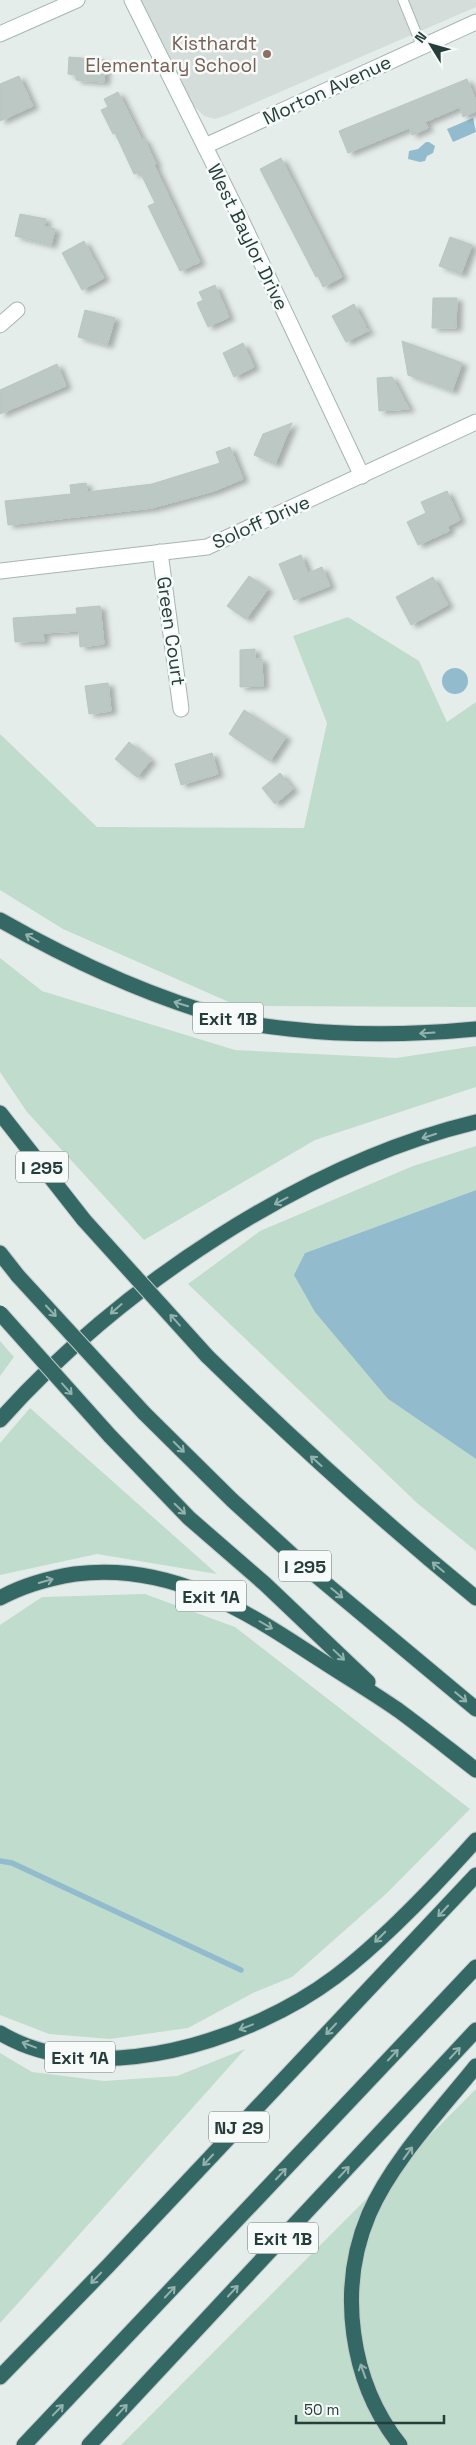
<svg xmlns="http://www.w3.org/2000/svg" width="476" height="2445" font-family="'Space Grotesk',sans-serif">
<defs>
<filter id="shadow"><feDropShadow dx="5.5" dy="3" stdDeviation="2.5" flood-color="#0004"/></filter>
</defs>
<rect width="100%" height="100%" fill="#e5edeb"/>
<path fill="#d4ddda" d="M139,0H476V7L227,115L215,119L204,116L189,101Z"/>
<g fill="#c0dccc">
<path d="M348,617L419,661L447,722L476,702V1007L238,1006L63,929L0,890V734L97,827L304,828L327,723L293,636Z"/>
<path d="M0,958L42,991L235,1050L396,1058L476,1046V1087L315,1140L144,1240L27,1112L0,1072Z"/>
<path d="M476,1146V1190L305,1253L388,1399L476,1459V1551L417,1503L188,1284L260,1231L413,1166Z"/>
<path d="M0,1341L14,1357L0,1376Z"/>
<path d="M30,1408L217,1574L97,1554L0,1575V1443Z"/>
<path d="M145,1594L235,1627L470,1809L387,1893L292,1977L253,1993L188,2028L110,2039L49,2034L0,2015V1625L42,1597Z"/>
<path d="M245,2049L20,2301L0,2323V2053L32,2072L104,2081L177,2076Z"/>
<path d="M476,2089V2445H121Z"/>
</g>
<g fill="#92bccd">
<path d="M473,118L476,132L453,142L447,129Z"/>
<path d="M426,142H429L435,146L433,153L427,156L425,161L420,162L408,159L409,151L418,149Z"/>
<circle cx="455" cy="681" r="13"/>
<path d="M476,1190V1459L388,1399L315,1312L294,1275L305,1253Z"/>
</g>
<g fill="none" stroke-linecap="round" stroke-linejoin="round">
<path stroke="#92bccd" stroke-width="5.5" d="M0,1861L12,1863L241,1970"/>
</g>
<g fill="#bbc8c4" stroke="#b8c6c2" filter="url(#shadow)">
<path d="M69,57L106,60L104,82L76,80V75L68,74Z"/>
<path d="M19,76L33,106L0,121V84Z"/>
<path d="M467,79L476,101V111L463,117L460,107L425,122L428,128L412,135L409,128L348,153L339,131Z"/>
<path d="M118,92L142,140L144,139L156,164L154,165L200,262L180,271L148,206L155,203L140,172L134,174L115,133L113,134L101,110L108,107L104,99Z"/>
<path d="M281,158L342,277L323,287L318,276L316,277L260,169Z"/>
<path d="M20,214L46,219L44,226L55,229L51,245L15,236Z"/>
<path d="M450,237L472,245L461,274L439,266Z"/>
<path d="M84,241L104,278L82,290L62,253Z"/>
<path d="M215,285L229,317L208,327L197,303L203,300L199,292Z"/>
<path d="M433,298H457L456,328H432Z"/>
<path d="M354,304L366,327H361L370,330L346,342L332,316Z"/>
<path d="M85,310L115,318L107,345L78,337Z"/>
<path d="M402,341L462,363L452,391L408,375Z"/>
<path d="M243,343L254,367L234,377L223,353Z"/>
<path d="M57,364L66,386L0,414V390Z"/>
<path d="M392,377L409,409L379,411L377,378Z"/>
<path d="M292,423L275,464L254,455L263,434Z"/>
<path d="M230,447L243,479L214,491L152,508L8,525L5,501L71,494L70,485L86,483L87,492L152,484L220,463L216,452Z"/>
<path d="M447,491L460,520L448,526L449,531L418,545L407,522L426,513L421,502Z"/>
<path d="M301,555L308,573L322,567L330,586L294,600L279,564Z"/>
<path d="M249,576L268,589L246,619L227,606Z"/>
<path d="M433,577L448,605L411,625L396,597Z"/>
<path d="M100,606L104,644L80,647L79,631L43,633L44,641L15,642L13,618L77,614L76,608Z"/>
<path d="M255,649V659H262L263,686L240,687V650Z"/>
<path d="M108,683L111,711L89,714L85,686Z"/>
<path d="M244,710L286,737L270,761L229,734Z"/>
<path d="M129,742L151,760L137,777L115,759Z"/>
<path d="M212,753L218,774L181,785L175,764Z"/>
<path d="M280,773L293,789L275,804L262,788Z"/>
</g>
<g fill="none" stroke-linecap="round" stroke-linejoin="round">
<defs>
<path id="lane" d="M403,0L422,47"/>
<g id="street">
<path d="M132,0L237,211L362,476"/>
<path d="M0,34L77,0"/>
<path d="M205,146L476,22"/>
<path d="M0,325L17,310"/>
<path d="M160,552L181,709"/>
<path d="M0,571L207,547L476,422"/>
</g>
<g id="highway">
<path d="M0,920C74,962 151,998 234,1020C252,1025 271,1027 290,1029C352,1036 414,1035 476,1029"/>
<path d="M0,1113L84,1220"/>
<path d="M0,1253L18,1276"/>
<path d="M207,1356C294,1441 382,1521 476,1598"/>
<path d="M144,1413L232,1500L301,1563L476,1709"/>
<path d="M0,1420C116,1289 305,1163 476,1122"/>
<path d="M110,1436L189,1518L265,1584L368,1682"/>
<path d="M0,1598C22,1586 50,1578 75,1574C170,1562 243,1609 319,1659C345,1676 372,1692 398,1710C424,1729 450,1750 476,1770"/>
<path d="M0,2033C97,2091 251,2040 335,1977C384,1940 434,1887 476,1840"/>
<path d="M0,2377L108,2266L476,1875"/>
<path d="M24,2445L476,1967"/>
<path d="M89,2445L476,2030"/>
<path d="M400,2445C350,2382 337,2289 369,2214C392,2161 440,2111 476,2066"/>
</g>
</defs>
<use href="#lane" stroke="#a8b5b3" stroke-width="11"/>
<use href="#street" stroke="#a8b5b3" stroke-width="17"/>
<use href="#highway" stroke="#c2c9c8" stroke-width="17"/>
<use href="#lane" stroke="#fff" stroke-width="9"/>
<use href="#street" stroke="#fff" stroke-width="15"/>
<use href="#highway" stroke="#346864" stroke-width="15"/>
<defs>
<g id="highway-bridge">
<path d="M84,1220L207,1356"/>
<path d="M18,1276L144,1413"/>
<path d="M0,1313L110,1436"/>
</g>
</defs>
<use href="#highway-bridge" stroke="#c2c9c8" stroke-width="17" stroke-linecap="butt"/>
<use href="#highway-bridge" stroke="#346864" stroke-width="15"/>
</g>
<defs><path id="oneway-shaft" d="M-6 0H5M1.5-3L5.5 0L1.5 3" fill="none" stroke-width="1.6" stroke-linecap="round" stroke-linejoin="round" transform="scale(1.25)"/></defs>
<g stroke="#95b1ae">
<use href="#oneway-shaft" transform="translate(32 938) rotate(-150)"/>
<use href="#oneway-shaft" transform="translate(181 1004) rotate(-163)"/>
<use href="#oneway-shaft" transform="translate(427 1033) rotate(176)"/>
<use href="#oneway-shaft" transform="translate(429 1136) rotate(162)"/>
<use href="#oneway-shaft" transform="translate(281 1201) rotate(152)"/>
<use href="#oneway-shaft" transform="translate(116 1309) rotate(139)"/>
<use href="#oneway-shaft" transform="translate(51 1311) rotate(47)"/>
<use href="#oneway-shaft" transform="translate(175 1320) rotate(-132)"/>
<use href="#oneway-shaft" transform="translate(67 1389) rotate(48)"/>
<use href="#oneway-shaft" transform="translate(179 1447) rotate(45)"/>
<use href="#oneway-shaft" transform="translate(316 1461) rotate(-138)"/>
<use href="#oneway-shaft" transform="translate(180 1509) rotate(44)"/>
<use href="#oneway-shaft" transform="translate(438 1567) rotate(-140)"/>
<use href="#oneway-shaft" transform="translate(46 1581) rotate(-16)"/>
<use href="#oneway-shaft" transform="translate(337 1593) rotate(40)"/>
<use href="#oneway-shaft" transform="translate(266 1625) rotate(30)"/>
<use href="#oneway-shaft" transform="translate(339 1655) rotate(43)"/>
<use href="#oneway-shaft" transform="translate(461 1697) rotate(40)"/>
<use href="#oneway-shaft" transform="translate(443 1911) rotate(133)"/>
<use href="#oneway-shaft" transform="translate(380 1937) rotate(135)"/>
<use href="#oneway-shaft" transform="translate(246 2027) rotate(159)"/>
<use href="#oneway-shaft" transform="translate(331 2029) rotate(133)"/>
<use href="#oneway-shaft" transform="translate(29 2045) rotate(-159)"/>
<use href="#oneway-shaft" transform="translate(455 2053) rotate(-47)"/>
<use href="#oneway-shaft" transform="translate(393 2055) rotate(-47)"/>
<use href="#oneway-shaft" transform="translate(408 2153) rotate(-54)"/>
<use href="#oneway-shaft" transform="translate(208 2160) rotate(133)"/>
<use href="#oneway-shaft" transform="translate(344 2172) rotate(-47)"/>
<use href="#oneway-shaft" transform="translate(281 2174) rotate(-47)"/>
<use href="#oneway-shaft" transform="translate(96 2278) rotate(134)"/>
<use href="#oneway-shaft" transform="translate(233 2291) rotate(-47)"/>
<use href="#oneway-shaft" transform="translate(170 2292) rotate(-47)"/>
<use href="#oneway-shaft" transform="translate(363 2371) rotate(-110)"/>
<use href="#oneway-shaft" transform="translate(58 2410) rotate(-46)"/>
<use href="#oneway-shaft" transform="translate(122 2410) rotate(-47)"/>
</g>
<circle fill="#8d6e63" stroke="#f6faf8" stroke-width="2" cx="267" cy="54" r="5"/>
<g text-anchor="middle" dominant-baseline="central" stroke-width="5" stroke-linejoin="round" paint-order="stroke">
<g fill="#f6faf8" stroke="#647674" stroke-width="1">
<rect x="193" y="1002.5" width="70" height="31" rx="4"/>
<rect x="16" y="1151.5" width="52" height="31" rx="4"/>
<rect x="279" y="1550.5" width="52" height="31" rx="4"/>
<rect x="176" y="1580.5" width="70" height="31" rx="4"/>
<rect x="45" y="2041.5" width="70" height="31" rx="4"/>
<rect x="209" y="2111.5" width="60" height="31" rx="4"/>
<rect x="248" y="2222.5" width="70" height="31" rx="4"/>
</g>
<g font-size="18" font-weight="bold" fill="#263e3b">
<text x="228" y="1018">Exit 1B</text>
<text x="42" y="1167">I 295</text>
<text x="305" y="1566">I 295</text>
<text x="211" y="1596">Exit 1A</text>
<text x="80" y="2057">Exit 1A</text>
<text x="239" y="2127">NJ 29</text>
<text x="283" y="2238">Exit 1B</text>
</g>
<g font-size="19" fill="#785e54" stroke="#f6faf8" text-anchor="end">
<text x="257" y="43">Kisthardt<tspan x="257" dy="22">Elementary School</tspan></text>
</g>
<g font-size="19" fill="#263e3b" stroke="#f6faf8">
<text transform="translate(327 90) rotate(-25)">Morton Avenue</text>
<text transform="translate(248 237) rotate(64)">West Baylor Drive</text>
<text transform="translate(261 522) rotate(-24)">Soloff Drive</text>
<text transform="translate(171 631) rotate(82)">Green Court</text>
</g>
</g>
<g transform="translate(431 45) rotate(307)" stroke="#f6faf8" stroke-width="4" paint-order="stroke">
<path d="M0-4L9 19L0 12L-9 19Z" fill="#263e3b"/>
<text y="-8" font-size="14" font-weight="bold" text-anchor="middle" fill="#263e3b">N</text>
</g>
<path d="M296 2415v8h148v-8" fill="none" stroke="#263e3b" stroke-width="2.5"/>
<text x="304" y="2415" font-size="15" fill="#263e3b" stroke="#f6faf8" stroke-width="4" paint-order="stroke">50 m</text>
</svg>
